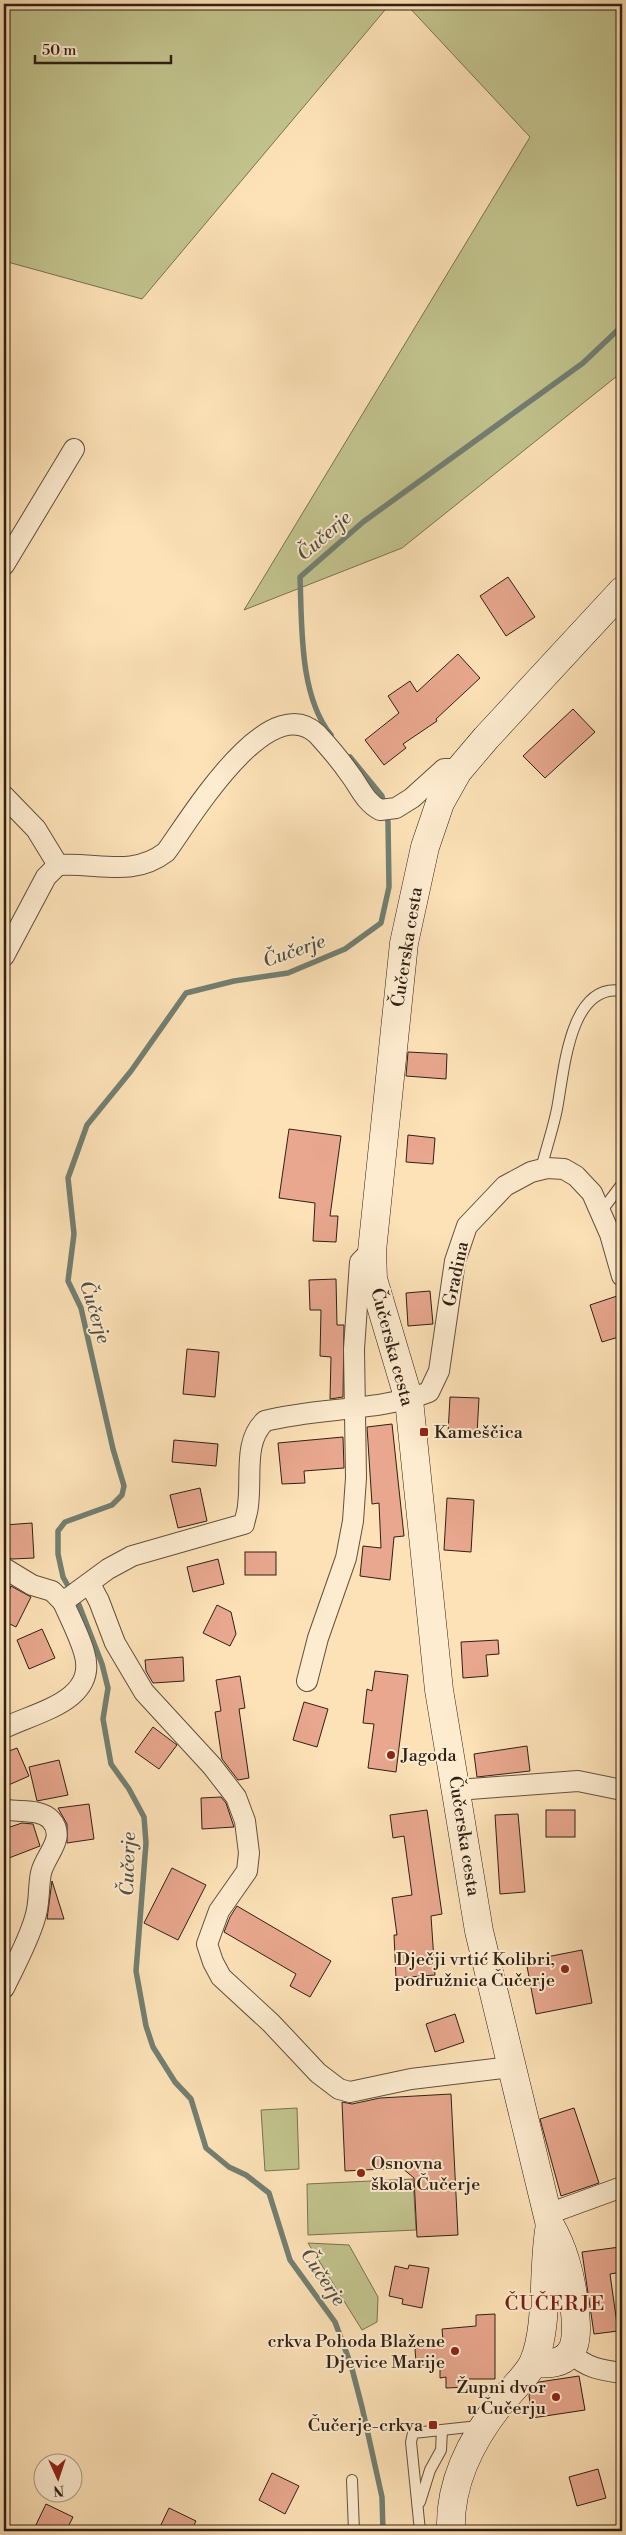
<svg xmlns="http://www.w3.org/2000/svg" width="626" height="2535" font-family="'Libre Bodoni',serif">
<rect width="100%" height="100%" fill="#fde2b7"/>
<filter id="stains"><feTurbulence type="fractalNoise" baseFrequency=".004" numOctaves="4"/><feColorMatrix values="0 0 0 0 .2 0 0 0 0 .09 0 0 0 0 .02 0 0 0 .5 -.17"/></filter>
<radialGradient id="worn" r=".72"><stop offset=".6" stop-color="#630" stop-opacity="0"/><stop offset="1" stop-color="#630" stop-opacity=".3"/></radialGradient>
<g fill="#c2c38d" stroke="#787252">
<path d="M4,4H390L142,299L4,261Z"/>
<path d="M406,4H622V372L402,548L244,610L530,137Z"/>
<path d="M297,2108L299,2169L265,2171L261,2110Z"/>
<path d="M413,2179L416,2230L308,2235L307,2184Z"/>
<path d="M308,2243L349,2245L378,2297L377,2322L362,2330Z"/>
</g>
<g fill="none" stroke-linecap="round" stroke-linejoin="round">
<g stroke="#727f72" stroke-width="5.5">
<path d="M331,735C299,696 302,625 300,577L363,522L583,363L622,326"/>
<path d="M350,757L382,796L388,822L389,887L381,923L345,949L288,973L234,981L186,993L131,1071L87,1125L68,1178L74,1234L68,1281L81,1308L113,1449L124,1486L122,1495L112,1505L65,1522L58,1531V1554L63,1577L79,1605L102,1664L108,1688L103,1719L111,1764L129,1789L144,1817L146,1843L136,1971L146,2026L153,2047L175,2082L191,2099L206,2148L229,2167L246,2175L269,2193L290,2260L335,2322L351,2365L362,2407L382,2497L383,2531"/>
</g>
</g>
<g fill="#e8a78e" stroke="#2f2016">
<path d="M508,577L535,617L506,636L480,596Z"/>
<path d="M458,654L480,678L436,719L437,721L403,744L406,748L384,765L365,740L399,713L388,696L410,681L417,692Z"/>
<path d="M573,709L595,732L545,778L523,756Z"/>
<path d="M408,1052L447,1054L446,1079L406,1076Z"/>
<path d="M289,1129L341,1136L330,1216H338L336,1242L313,1241L315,1203L279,1198Z"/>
<path d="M408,1135L435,1138L433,1164L406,1162Z"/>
<path d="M336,1279L337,1325H344L343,1397L330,1399L331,1357L320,1356L321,1310H310L309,1280Z"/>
<path d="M430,1291L433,1324L408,1326L406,1293Z"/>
<path d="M617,1296L622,1312V1336L602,1342L590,1305Z"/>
<path d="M187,1349L219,1352L215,1397L183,1394Z"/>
<path d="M450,1397L479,1398L477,1434L448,1433Z"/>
<path d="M392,1424L404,1536L394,1537L390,1580L360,1576L363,1546L381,1548L379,1503L372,1504L367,1427Z"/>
<path d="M343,1437L344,1468L304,1471L305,1483L282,1484L278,1443Z"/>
<path d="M174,1440L218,1444L216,1466L172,1462Z"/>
<path d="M200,1488L207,1521L178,1528L170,1495Z"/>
<path d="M447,1498L474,1500L471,1552L444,1550Z"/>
<path d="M32,1523L34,1558L12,1559L4,1556V1525Z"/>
<rect x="245" y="1552" width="31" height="23"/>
<path d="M218,1559L224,1584L193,1592L187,1567Z"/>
<path d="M11,1586L31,1597L16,1627L4,1621V1602Z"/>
<path d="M217,1605L231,1612L236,1634L230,1646L203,1633Z"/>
<path d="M42,1629L55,1658L29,1669L17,1640Z"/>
<path d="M498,1640L499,1654L486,1655L488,1676L463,1678L461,1642Z"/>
<path d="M183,1657L184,1681L153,1683L146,1671L145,1660Z"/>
<path d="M375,1671L408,1675L396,1772L368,1768L374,1724L363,1723L367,1689L372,1691Z"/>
<path d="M240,1676L245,1708L239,1709L249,1778L238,1780L222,1759L215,1712L221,1711L216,1680Z"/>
<path d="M304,1702L328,1709L317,1747L293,1740Z"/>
<path d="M153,1727L177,1745L159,1769L135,1752Z"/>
<path d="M527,1746L530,1771L477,1777L474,1754Z"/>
<path d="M17,1748L29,1776L4,1787V1753Z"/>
<path d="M59,1760L68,1795L37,1801L29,1767Z"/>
<path d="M221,1797L226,1803L234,1827L202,1829L201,1798Z"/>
<path d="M89,1804L94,1839L67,1843V1824L58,1808Z"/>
<path d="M427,1810L442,1914L431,1916L435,1975L396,1978L394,1935H397L392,1898L412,1895L404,1836L393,1838L390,1815Z"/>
<rect x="546" y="1810" width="29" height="27"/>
<path d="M518,1814L525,1892L500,1894L495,1815Z"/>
<path d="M22,1823L33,1824L40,1846L9,1858L4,1843V1829Z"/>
<path d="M172,1868L206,1885L178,1940L144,1923Z"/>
<path d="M52,1881L64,1919H47Z"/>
<path d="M237,1906L331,1961L310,1997L290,1986L296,1974L224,1932L230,1917Z"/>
<path d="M582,1950L592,2003L536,2014L526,1961Z"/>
<path d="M455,2014L464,2042L435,2052L426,2024Z"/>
<path d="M451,2094L458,2235L417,2237L414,2178L402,2168L345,2171L342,2102L352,2104L380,2098Z"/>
<path d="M574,2108L599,2183L561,2196L540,2119Z"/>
<path d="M620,2247L622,2272L610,2274L618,2331L594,2334L582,2252Z"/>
<path d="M409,2265L429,2268L422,2308L402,2304L403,2299L389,2296L395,2266L408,2269Z"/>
<path d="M495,2314V2379H468V2387L446,2388V2377L440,2378V2367H425L416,2361L415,2350L421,2341L443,2340L442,2329L476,2326V2315Z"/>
<path d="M579,2376L585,2410L532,2418L529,2395L539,2382Z"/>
<path d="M598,2469L606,2498L577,2506L569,2477Z"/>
<path d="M272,2473L299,2486L285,2514L259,2500Z"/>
<path d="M46,2504L73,2517L66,2531H33Z"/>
<path d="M169,2508L196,2521L191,2531H158Z"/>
</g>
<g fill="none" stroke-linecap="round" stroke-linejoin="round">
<defs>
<g id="lane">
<path d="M541,1169C546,1149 553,1129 557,1109C564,1073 569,982 622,991"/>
<path d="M600,1213L622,1184"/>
<path d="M352,2480L354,2531"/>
<path d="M420,2502L430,2470L441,2450L442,2430"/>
<path d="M420,2531L411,2442L413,2433L479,2426"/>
</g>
<g id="street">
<path d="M4,565L74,449"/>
<path d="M4,796L36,829L58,865"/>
<path d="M4,956L46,877L58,865C98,862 132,878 166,852C189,821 268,687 317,734C328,746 340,760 349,773C360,787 364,801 380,810L396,808L412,798L444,769H460"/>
<path d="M4,1568L32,1585L52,1591L63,1602L108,1569L132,1556L244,1524C245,1518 248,1511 248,1505C252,1478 243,1441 265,1421C318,1407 377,1412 429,1392L439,1371L455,1261L467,1226L505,1186L531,1172L547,1168L564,1169L576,1176L592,1193L610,1234L622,1276"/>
<path d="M90,1584L99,1601L115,1643L144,1692L212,1766L236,1797L245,1821L249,1853L247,1871L219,1911L207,1944L213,1962L221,1977L271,2023L318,2073L339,2089L350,2092L411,2079L511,2067"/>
<path d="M307,1681L318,1638L346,1558L353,1521L356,1478L354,1349L360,1262L367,1255"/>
<path d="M4,1728C36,1712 99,1701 84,1652C79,1635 70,1618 63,1602"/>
<path d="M457,1790L578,1781L622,1790"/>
<path d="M4,1809C18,1813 40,1808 51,1820C67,1838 45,1855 41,1873C38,1887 40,1903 35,1918C28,1942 15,1965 4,1988"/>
<path d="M548,2214L622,2187"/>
<path d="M571,2353C586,2368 601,2370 622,2373"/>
</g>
<g id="secondary">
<path d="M534,2363C581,2368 578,2337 574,2302C570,2274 564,2249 550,2225L479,1931L439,1690L409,1400L373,1279L372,1251L404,943L425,847L440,803L458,771L486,738L622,591"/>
<path d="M451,2531C449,2481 472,2438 503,2400C512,2390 530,2372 534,2361C549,2325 542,2266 550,2225"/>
</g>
</defs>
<use href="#lane" stroke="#62503e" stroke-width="12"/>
<use href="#street" stroke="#62503e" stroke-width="22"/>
<use href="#secondary" stroke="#2f2016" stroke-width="29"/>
<use href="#lane" stroke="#feecd0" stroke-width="10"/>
<use href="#street" stroke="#feecd0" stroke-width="20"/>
<use href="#secondary" stroke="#feecd0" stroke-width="28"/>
</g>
<g fill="#8f2418" stroke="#feecd0" stroke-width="2">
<rect x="419" y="1427" width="10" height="10" rx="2.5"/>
<circle cx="391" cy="1755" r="5"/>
<circle cx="565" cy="1969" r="5"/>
<circle cx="361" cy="2173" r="5"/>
<circle cx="455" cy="2351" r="5"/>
<circle cx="556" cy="2397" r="5"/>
<rect x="428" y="2420" width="10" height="10" rx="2.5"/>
</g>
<g text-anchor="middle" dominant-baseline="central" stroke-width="4" stroke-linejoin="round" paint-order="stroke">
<g font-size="18" fill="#2f2016" stroke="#feecd0">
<text transform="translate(407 947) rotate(-81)">Čučerska cesta</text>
<text transform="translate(456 1274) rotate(-78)">Gradina</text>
<text transform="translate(392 1347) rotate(75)">Čučerska cesta</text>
<text transform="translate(464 1836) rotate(81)">Čučerska cesta</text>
</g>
<g font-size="18" fill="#2f2016" stroke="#feecd0" text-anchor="end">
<text x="434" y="1432" text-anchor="start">Kameščica</text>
<text x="401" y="1755" text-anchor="start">Jagoda</text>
<text x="555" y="1959">Dječji vrtić Kolibri,<tspan x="555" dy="21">podružnica Čučerje</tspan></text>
<text x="371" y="2163" text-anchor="start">Osnovna<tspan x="371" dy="21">škola Čučerje</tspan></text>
<text x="445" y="2341">crkva Pohoda Blažene<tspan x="445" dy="21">Djevice Marije</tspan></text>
<text x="546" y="2387">Župni dvor<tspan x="546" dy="21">u Čučerju</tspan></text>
<text x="423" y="2425">Čučerje-crkva</text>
</g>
<g font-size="19" font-style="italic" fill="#514f44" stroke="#feecd0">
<text transform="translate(324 536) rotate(-41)">Čučerje</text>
<text transform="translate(294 951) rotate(-19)">Čučerje</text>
<text transform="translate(95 1312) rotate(73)">Čučerje</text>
<text transform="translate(128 1864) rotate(-88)">Čučerje</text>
<text transform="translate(323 2277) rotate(56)">Čučerje</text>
</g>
<g font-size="20" letter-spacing="1" fill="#7a1f14" stroke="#feecd0">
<text x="555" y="2304">ČUČERJE</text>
</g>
</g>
<rect width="626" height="2535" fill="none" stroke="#fde2b7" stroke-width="20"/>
<rect x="5" y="5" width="616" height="2525" fill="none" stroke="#2f2016" stroke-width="2.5"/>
<rect x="10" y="10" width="606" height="2515" fill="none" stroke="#2f2016"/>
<g transform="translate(58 2478) rotate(177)"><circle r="24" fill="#feecd0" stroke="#ab9a86"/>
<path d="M0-4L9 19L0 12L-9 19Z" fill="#8f2418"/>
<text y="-8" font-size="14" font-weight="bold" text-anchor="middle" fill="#2f2016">N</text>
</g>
<path d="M35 55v8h136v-8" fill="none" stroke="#2f2016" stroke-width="2.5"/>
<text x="42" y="55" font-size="15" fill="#2f2016" stroke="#feecd0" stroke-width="4" paint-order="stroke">50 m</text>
<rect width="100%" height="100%" filter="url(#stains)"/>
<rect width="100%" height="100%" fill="url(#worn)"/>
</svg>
